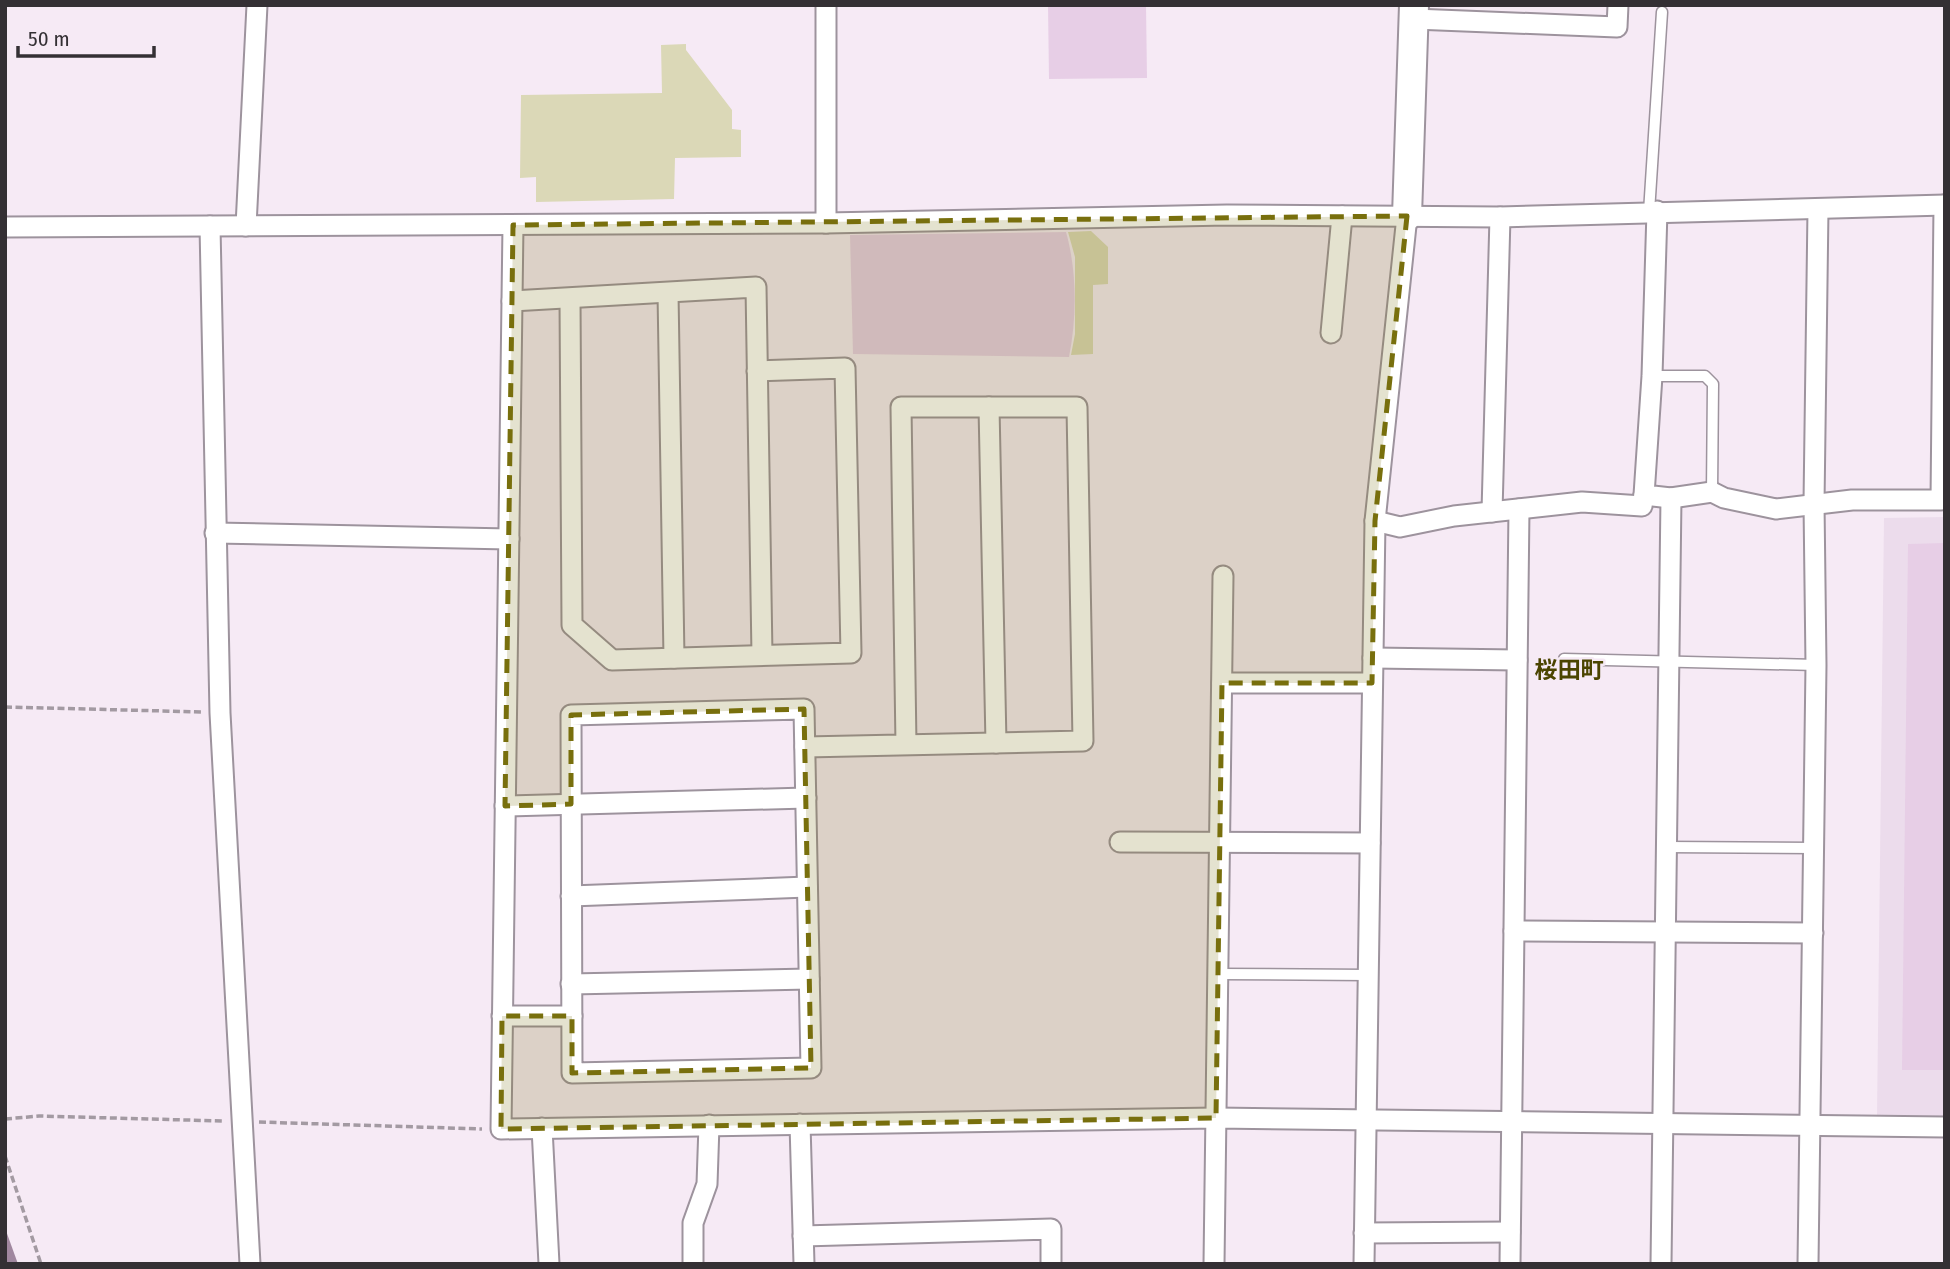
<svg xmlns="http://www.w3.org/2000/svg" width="1950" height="1269" font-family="'Fira Sans Condensed','Noto Sans JP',sans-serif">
<rect width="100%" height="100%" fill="#f6eaf5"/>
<path fill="#ecdcec" d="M1945,517V1117L1877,1116L1884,518Z"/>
<g fill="#e7cee6">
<path d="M1048,5H1146L1147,78L1049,79Z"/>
<path d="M1066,232C1077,271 1077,317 1069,357L853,354L850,235Z"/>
<path d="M1945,543V1070H1902L1908,544Z"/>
</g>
<path fill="#a0879f" d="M5,1228L18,1264H5Z"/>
<g fill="#dbd8b7">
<path d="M686,44V50L732,110V129L741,130V157L675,158L674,199L536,202V177L520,178L521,95L662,93L661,45Z"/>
<path d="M1091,231L1108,247V284L1093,285V354L1071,355L1075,334V257L1068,232Z"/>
</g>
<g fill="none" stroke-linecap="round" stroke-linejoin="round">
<defs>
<g id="lane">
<path d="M1649,212L1662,12"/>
<path d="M1652,376H1705L1713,384L1712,492"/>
<path d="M1564,659L1816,665"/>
<path d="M1666,847L1814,848"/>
<path d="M1218,974L1368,975"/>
</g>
<g id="street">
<path d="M1414,19L1617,27L1618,5"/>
<path d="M1657,211L1652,376L1644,495L1671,498L1712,492L1724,498L1776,509L1852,500H1941L1944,205"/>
<path d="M826,223V5"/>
<path d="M513,225L501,1129L1216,1118L1945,1127"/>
<path d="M210,226L220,713L250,1264"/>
<path d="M246,226L257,5"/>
<path d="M5,227L826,223L1227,215L1500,217L1945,205"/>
<path d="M668,293L674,658"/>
<path d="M570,299L572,625L612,660L851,653L845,368L757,371"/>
<path d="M512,301L756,287L762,655"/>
<path d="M1331,333L1342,216"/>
<path d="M989,407L996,743"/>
<path d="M1492,512L1500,217"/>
<path d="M1375,521L1400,527L1454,516L1582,502L1642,506L1644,495"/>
<path d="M215,533L509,539"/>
<path d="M1373,658L1517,660"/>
<path d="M1222,683H1372"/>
<path d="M804,709L811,1068L572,1073L571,715Z"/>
<path d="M805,747C897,745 990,743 1083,741L1077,407H901L906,745"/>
<path d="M505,806L806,798"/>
<path d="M1120,842L1370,843"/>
<path d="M571,896L807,887"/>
<path d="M1514,931L1813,933"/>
<path d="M571,984L809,979"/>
<path d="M502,1016H572"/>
<path d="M800,1124L804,1264"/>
<path d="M542,1128L549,1264"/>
<path d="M1364,1233L1510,1232"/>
<path d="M803,1236L1051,1229V1264"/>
<path d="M693,1264V1223L707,1184L709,1125"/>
<path d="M1214,1264L1223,576"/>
<path d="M1364,1264L1375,521L1407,216"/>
<path d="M1510,1264L1519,509"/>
<path d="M1661,1264L1671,498"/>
<path d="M1808,1264L1816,665L1814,503L1818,209"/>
</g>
<path id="secondary" d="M1407,216L1414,5"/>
</defs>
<use href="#lane" stroke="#9d939d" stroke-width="13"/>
<use href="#street" stroke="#9d939d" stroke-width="23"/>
<use href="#secondary" stroke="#9d939d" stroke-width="32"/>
<g stroke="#a39aa2" stroke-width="3.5" stroke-dasharray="7 3.5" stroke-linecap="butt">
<path d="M5,707L204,712"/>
<path d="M5,1119L39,1116L223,1121"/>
<path d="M259,1122L482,1129"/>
<path d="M5,1156L41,1264"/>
</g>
<use href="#lane" stroke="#fff" stroke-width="10"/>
<use href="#street" stroke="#fff" stroke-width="19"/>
<use href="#secondary" stroke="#fff" stroke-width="28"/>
</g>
<path fill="#786f0d" fill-opacity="0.2" stroke="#786f0d" stroke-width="5" stroke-dasharray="14 9" stroke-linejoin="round" d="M1407,216L1375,521L1372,683H1222L1216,1118L501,1129L502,1016H572V1073L811,1068L804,709L571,715V804L505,806L513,225Z"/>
<g text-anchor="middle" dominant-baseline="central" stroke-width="5" stroke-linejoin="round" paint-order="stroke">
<g font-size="23" font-weight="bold" fill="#4b4400" stroke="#f6eaf5">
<text x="1569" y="670">桜田町</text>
</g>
</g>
<rect width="1950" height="1269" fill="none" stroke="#343034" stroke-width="14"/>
<path d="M18 46v10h136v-10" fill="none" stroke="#343034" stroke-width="3.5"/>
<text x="28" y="46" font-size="21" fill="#343034" stroke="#f6eaf5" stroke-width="5" paint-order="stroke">50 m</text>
</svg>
